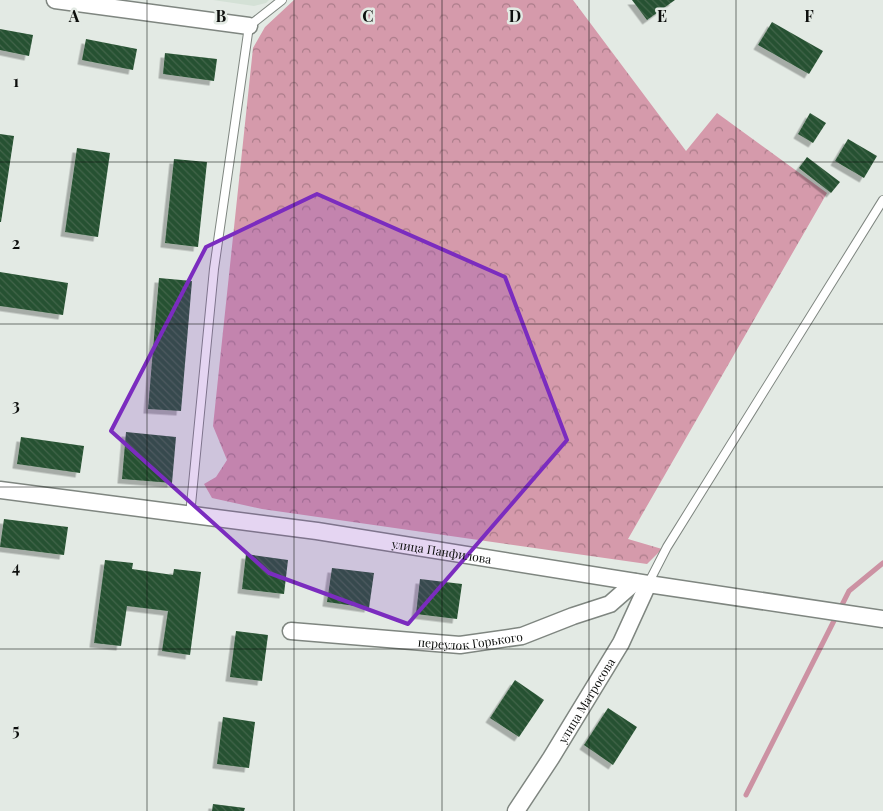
<svg xmlns="http://www.w3.org/2000/svg" width="883" height="811" font-family="'Playfair Display',serif">
<defs>
<pattern id="forest-crowns" width="20" height="18" patternUnits="userSpaceOnUse" patternTransform="scale(1.25)"><rect width="20" height="18" fill="#d59aab"/><path d="M2 6a3 3 0 1 1 6 0M12 15a3 3 0 1 1 6 0" fill="none" stroke="#ab7c8a"/></pattern>
<pattern id="building-back-hatch" width="6" height="6" patternUnits="userSpaceOnUse" patternTransform="scale(1.25)"><rect width="6" height="6" fill="#265130"/><path d="M-1 5l2 2M0 0l6 6M5-1l2 2" fill="none" stroke="#43654b"/></pattern>
<filter id="shadow"><feDropShadow dx="-4.5" dy="4.5" stdDeviation="0" flood-color="#0004"/></filter>
</defs>
<rect width="100%" height="100%" fill="#e3eae4"/>
<path fill="#d4e1d6" d="M213,0H269L266,3L254,6Z"/>
<path fill="url(#forest-crowns)" d="M294,0H573L686,151L717,113L827,193L628,539L662,549L647,564L262,509L212,498L204,484L216,477L227,460L213,426L253,48L265,27Z"/>
<g fill="none" stroke-linecap="round" stroke-linejoin="round">
<path stroke="#cc92a3" stroke-width="5" d="M746,795L849,591L883,563"/>
</g>
<g fill="url(#building-back-hatch)" filter="url(#shadow)">
<path d="M632,0H675L647,20Z"/>
<path d="M772,22L823,51L809,74L758,45Z"/>
<path d="M0,29L33,35L29,56L0,50Z"/>
<path d="M86,39L137,49L133,70L82,60Z"/>
<path d="M165,53L217,59L214,81L163,74Z"/>
<path d="M810,113L826,123L813,143L798,134Z"/>
<path d="M0,134L14,136L1,222H0Z"/>
<path d="M848,139L877,156L864,178L835,161Z"/>
<path d="M77,148L110,153L98,237L65,232Z"/>
<path d="M807,157L840,182L831,193L799,168Z"/>
<path d="M174,159L207,162L198,247L165,243Z"/>
<path d="M0,272L68,283L63,315L0,306Z"/>
<path d="M159,278L192,281L181,411L148,409Z"/>
<path d="M126,432L176,437L172,483L122,479Z"/>
<path d="M21,437L84,446L80,473L17,464Z"/>
<path d="M4,519L68,527L64,555L0,547Z"/>
<path d="M246,554L288,560L284,594L242,589Z"/>
<path d="M105,560L133,563L132,569L173,575L174,569L201,572L190,655L162,651L168,611L127,606L121,646L94,643Z"/>
<path d="M332,568L374,573L369,608L327,602Z"/>
<path d="M420,579L462,584L457,619L416,614Z"/>
<path d="M236,631L268,635L262,681L230,677Z"/>
<path d="M515,680L544,700L519,737L490,718Z"/>
<path d="M608,708L637,727L613,765L584,745Z"/>
<path d="M223,717L255,722L249,768L217,764Z"/>
<path d="M213,804L245,808L244,811H212Z"/>
</g>
<g fill="none" stroke-linecap="round" stroke-linejoin="round">
<defs>
<g id="service">
<path d="M190,515L214,269L249,26L282,0"/>
<path d="M648,584L667,547L883,200"/>
</g>
<g id="minor">
<path d="M55,0L249,26"/>
<path id="s1" d="M0,490L317,531L648,584L883,619"/>
<path id="s2" d="M291,631L460,645L522,636L573,616L610,604L635,582"/>
<path id="s3" d="M516,811L551,758L621,643L648,584"/>
</g>
</defs>
<use href="#service" stroke="#7f8680" stroke-width="10"/>
<use href="#minor" stroke="#7f8680" stroke-width="19"/>
<use href="#service" stroke="#fff" stroke-width="8"/>
<use href="#minor" stroke="#fff" stroke-width="16"/>
</g>
<path fill="#7b2cbf" fill-opacity="0.2" stroke="#7b2cbf" stroke-width="4" stroke-linejoin="round" d="M317,194L505,277L567,440L408,624L269,573L111,431L206,247Z"/>
<path fill="none" stroke="#0d0f0d" stroke-width="1" stroke-opacity="0.55" d="M147,0V811M294,0V811M442,0V811M589,0V811M736,0V811M0,162H883M0,324H883M0,487H883M0,649H883"/>
<g text-anchor="middle" dominant-baseline="central" stroke-width="5" stroke-linejoin="round" paint-order="stroke">
<g font-size="12" fill="#0d0f0d" stroke="#e3eae4">
<text stroke="none"><textPath href="#s1" startOffset="446">улица Панфилова</textPath></text>
<text stroke="none"><textPath href="#s2" startOffset="180">переулок Горького</textPath></text>
<text stroke="none"><textPath href="#s3" startOffset="131">улица Матросова</textPath></text>
</g>
</g>
<g font-size="16" text-anchor="middle" font-weight="bold" fill="#0d0f0d" stroke="#e3eae4" stroke-width="5" stroke-linejoin="round" paint-order="stroke">
<text x="74" y="22">A</text>
<text x="221" y="22">B</text>
<text x="368" y="22">C</text>
<text x="515" y="22">D</text>
<text x="662" y="22">E</text>
<text x="809" y="22">F</text>
<text x="16" y="87">1</text>
<text x="16" y="249">2</text>
<text x="16" y="411">3</text>
<text x="16" y="573">4</text>
<text x="16" y="736">5</text>
</g>
</svg>
